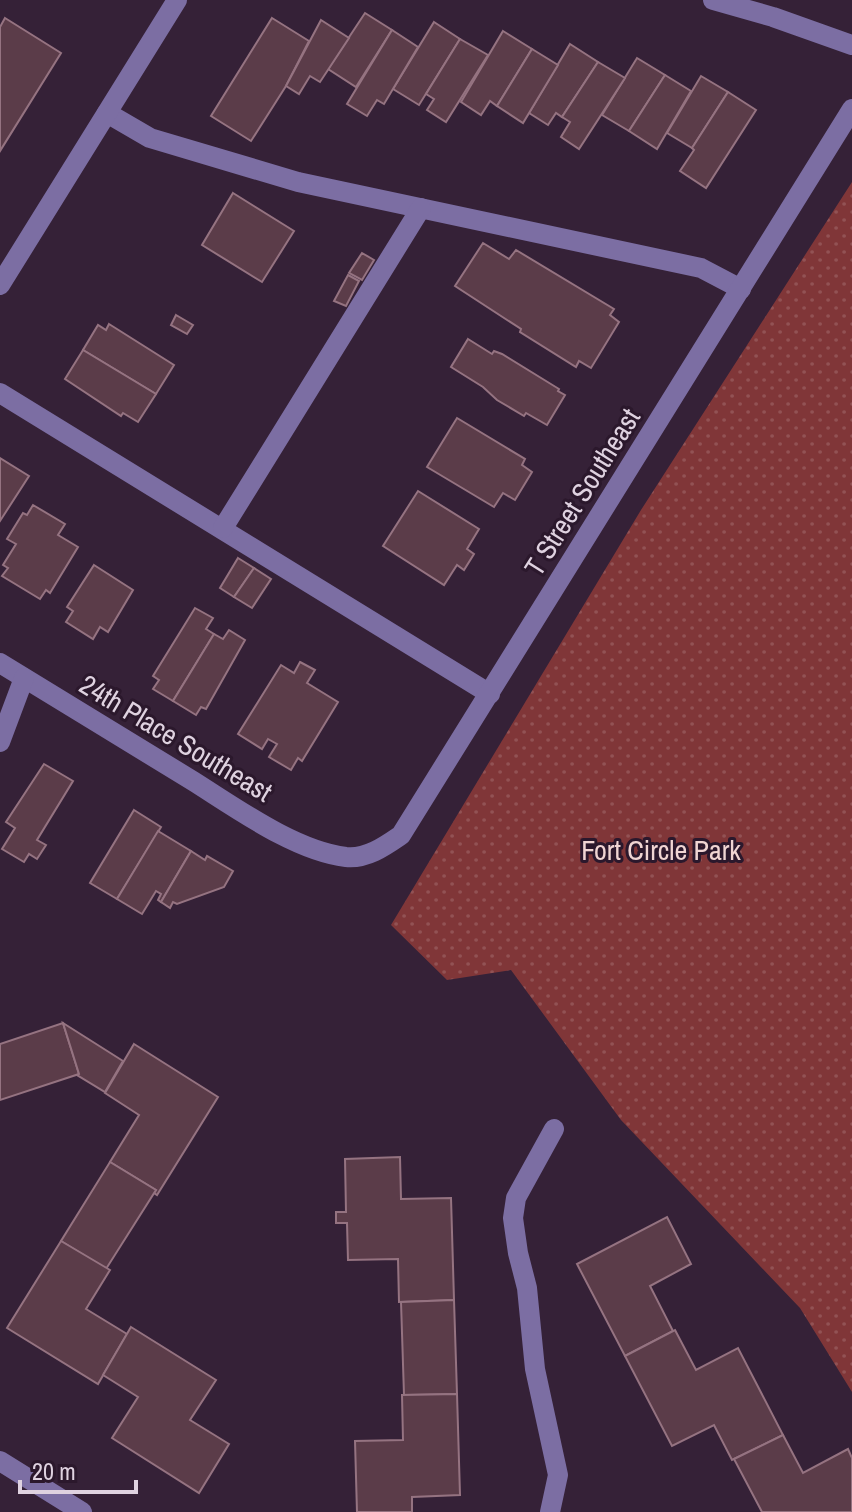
<svg xmlns="http://www.w3.org/2000/svg" width="852" height="1512" font-family="'Archivo Narrow',sans-serif">
<defs>
<pattern id="park-dots" width="8" height="8" patternUnits="userSpaceOnUse" patternTransform="scale(2)"><rect width="8" height="8" fill="#803638"/><path d="M2 2h.1M6 6h.1" fill="none" stroke="#925254" stroke-width="1.8" stroke-linecap="round"/></pattern>
</defs>
<rect width="100%" height="100%" fill="#352137"/>
<path fill="url(#park-dots)" d="M852,182V1392L800,1308L621,1120L511,970L447,980L391,925L641,510Z"/>
<g fill="#5b3c49" stroke="#957381" stroke-width="2">
<path d="M365,13L392,30L356,87L328,69Z"/>
<path d="M5,18L61,53L0,151V27Z"/>
<path d="M272,18L309,41L286,86L251,141L211,116Z"/>
<path d="M321,20L349,38L320,82L310,76L299,94L286,86Z"/>
<path d="M434,22L460,39L419,105L393,89Z"/>
<path d="M392,30L418,47L384,104L377,100L367,116L347,104Z"/>
<path d="M503,31L532,49L497,106L490,101L481,115L461,102Z"/>
<path d="M460,39L488,55L446,122L427,110L434,99L426,94Z"/>
<path d="M570,44L598,62L562,117L556,113L548,125L529,113Z"/>
<path d="M532,49L558,65L523,123L497,106Z"/>
<path d="M637,58L665,75L629,131L602,115Z"/>
<path d="M598,62L625,78L579,149L561,137L570,122L562,117Z"/>
<path d="M665,75L691,91L657,149L629,131Z"/>
<path d="M701,76L728,92L692,148L667,133Z"/>
<path d="M728,92L756,110L706,188L680,171L694,150L692,148Z"/>
<path d="M233,193L294,231L262,282L202,245Z"/>
<path d="M483,243L509,259L516,250L614,309L610,315L619,322L591,368L579,361L576,367L520,332L521,329L455,286Z"/>
<path d="M362,253L374,260L362,280L349,273Z"/>
<path d="M348,275L359,281L346,306L334,301Z"/>
<path d="M176,315L193,325L187,334L171,325Z"/>
<path d="M109,324L174,365L156,394L83,350L98,325L106,330Z"/>
<path d="M468,339L492,354L494,351L502,354L559,389L558,391L565,395L547,425L526,413L524,416L497,400L483,387L451,367Z"/>
<path d="M83,350L156,394L138,422L123,413L121,416L65,379Z"/>
<path d="M457,418L525,459L522,465L532,472L515,500L503,493L494,507L427,467Z"/>
<path d="M0,458L29,476L0,521Z"/>
<path d="M418,491L479,529L467,549L474,554L464,570L457,565L444,585L383,546Z"/>
<path d="M33,505L65,524L58,535L78,547L50,593L46,590L40,599L2,576L8,568L3,565L16,544L7,539L23,513L27,515Z"/>
<path d="M238,558L254,568L234,597L220,588Z"/>
<path d="M94,565L133,590L108,632L100,627L93,639L66,622L73,611L67,607Z"/>
<path d="M254,568L271,579L252,608L234,597Z"/>
<path d="M195,608L213,618L206,629L214,634L173,701L153,689L159,680L153,676Z"/>
<path d="M229,630L245,640L206,709L201,707L196,715L173,701L214,634L223,639Z"/>
<path d="M300,662L315,670L307,683L338,702L302,761L298,758L291,770L269,757L277,744L268,739L262,749L238,734L281,665L294,673Z"/>
<path d="M44,764L73,781L37,840L46,845L37,859L29,854L24,862L2,849L15,828L6,822Z"/>
<path d="M134,810L161,827L117,899L90,883Z"/>
<path d="M158,831L191,851L161,902L158,900L161,894L156,891L142,914L117,899Z"/>
<path d="M191,851L205,860L207,856L233,871L224,887L177,904L173,902L170,908L161,902Z"/>
<path d="M63,1023L79,1074L0,1100V1044Z"/>
<path d="M63,1023L123,1061L105,1092L77,1075L79,1074Z"/>
<path d="M134,1044L218,1097L157,1195L154,1193L156,1190L110,1162L139,1115L105,1093Z"/>
<path d="M400,1157L401,1199L451,1198L454,1300L399,1302L398,1259L348,1260L347,1223H336V1212H346L345,1159Z"/>
<path d="M110,1162L156,1190L106,1269L61,1241Z"/>
<path d="M667,1217L691,1264L650,1286L673,1331L625,1356L577,1264Z"/>
<path d="M61,1241L110,1270L86,1309L127,1334L98,1384L7,1328Z"/>
<path d="M454,1300L457,1394L404,1395L401,1302Z"/>
<path d="M131,1327L216,1380L190,1420L229,1444L199,1493L112,1438L138,1397L103,1375Z"/>
<path d="M675,1330L696,1370L738,1348L783,1435L732,1460L714,1425L672,1446L625,1356Z"/>
<path d="M457,1394L460,1495L412,1497V1512H357L355,1441L403,1440L402,1395Z"/>
<path d="M783,1435L803,1473L848,1449L852,1458V1512H762L734,1459Z"/>
</g>
<g fill="none" stroke-linecap="round" stroke-linejoin="round">
<g stroke="#7c6ea3" stroke-width="20">
<path d="M713,0L773,17L852,45"/>
<path d="M107,113L150,138L298,182L701,268L741,289"/>
<path d="M0,285L177,0"/>
<path d="M0,393L490,694"/>
<path d="M223,528L421,208"/>
<path d="M0,663C64,702 129,742 193,781C236,808 295,851 346,857C367,859 385,846 401,835L852,109"/>
<path d="M0,742L24,678"/>
<path d="M0,1461L82,1512"/>
<path d="M550,1512L558,1475L535,1369L527,1288L518,1253L513,1218L516,1198L554,1129"/>
</g>
</g>
<g text-anchor="middle" dominant-baseline="central" stroke-width="6" stroke-linejoin="round" paint-order="stroke">
<g font-size="28" fill="#dfd2e0" stroke="#2b182c">
<text transform="translate(582 492) rotate(-58)">T Street Southeast</text>
<text transform="translate(176 738) rotate(31)">24th Place Southeast</text>
</g>
<g font-size="28" fill="#f0d5d3" stroke="#2b182c">
<text x="661" y="850">Fort Circle Park</text>
</g>
</g>
<path d="M20 1480v12h116v-12" fill="none" stroke="#dfd2e0" stroke-width="4"/>
<text x="32" y="1480" font-size="24" fill="#dfd2e0" stroke="#2b182c" stroke-width="6" paint-order="stroke">20 m</text>
</svg>
